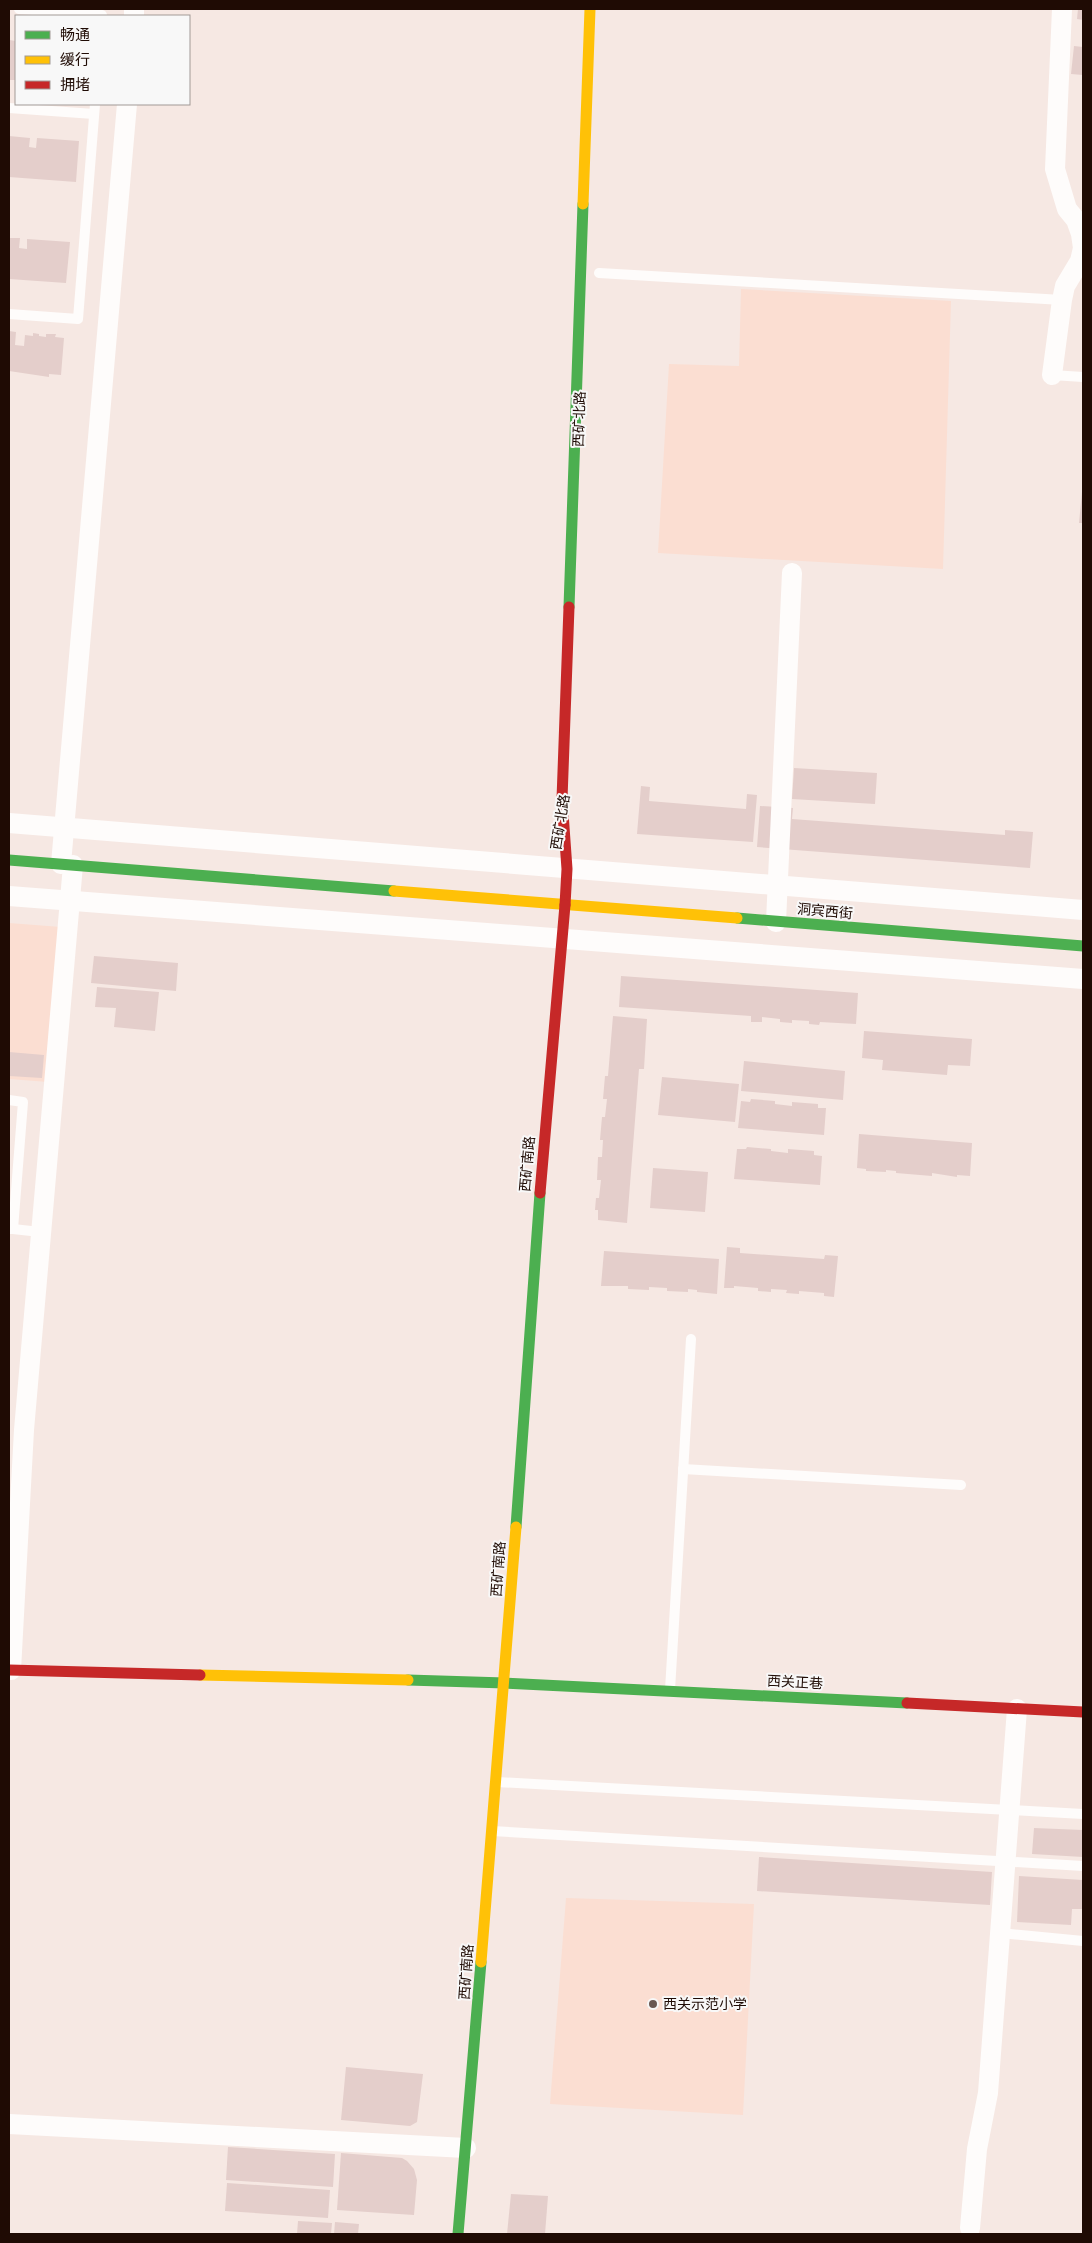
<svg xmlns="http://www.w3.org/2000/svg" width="1092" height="2243" font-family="Jost,'Noto Sans SC',sans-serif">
<rect width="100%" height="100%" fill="#f6e8e3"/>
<g fill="#fbded2">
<path d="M741,289L951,301L943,569L658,553L669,364L739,366Z"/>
<path d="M9,923L61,927L48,1082L9,1079Z"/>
<path d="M566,1898L754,1904L743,2115L550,2104Z"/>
</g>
<g fill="#e4cecb">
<path d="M1078,9H1083V20L1077,19Z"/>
<path d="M9,40L16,41V80H9Z"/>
<path d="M1074,46L1083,47V75L1071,74Z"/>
<path d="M9,136L30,138L29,147L36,148L37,138L79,141L76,182L9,177Z"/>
<path d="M9,238H20L19,248L27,249V239L70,242L66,283L9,279Z"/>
<path d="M9,331L16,332L15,345L24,346L25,335L33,336V333L39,334V336L46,337V334H56L55,337L64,338L61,375L49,374V377L9,371Z"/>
<path d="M1082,492H1083V523H1079Z"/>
<path d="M794,768L877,773L875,804L792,799Z"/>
<path d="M641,786L650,787L649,801L746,809L747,794L757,795L753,842L637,834Z"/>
<path d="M760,806L793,808L792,819L1005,835V830L1033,832L1030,868L757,847Z"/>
<path d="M94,956L178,963L176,991L91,983Z"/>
<path d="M621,976L858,993L856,1024L820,1022L819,1025L809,1024V1021L792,1020V1023L780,1022V1019L762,1017V1022H751V1016L619,1007Z"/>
<path d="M97,987L159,992L155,1031L114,1027L116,1008L95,1007Z"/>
<path d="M613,1016L647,1019L644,1069H639L627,1223L598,1220V1210H595L596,1198H599L601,1180H597L598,1157H602L603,1140H600L602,1117H605L607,1099H603L605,1076H608Z"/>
<path d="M864,1031L972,1039L970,1066L948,1065L947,1075L882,1070L883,1060L862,1058Z"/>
<path d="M9,1052L44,1055L42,1078L9,1076Z"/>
<path d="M744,1061L845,1071L843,1100L741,1091Z"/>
<path d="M662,1077L739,1084L735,1122L658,1115Z"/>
<path d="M751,1099L775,1101V1104L792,1106V1102L818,1104V1108H826L824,1135L738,1128L741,1101L750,1102Z"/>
<path d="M859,1134L972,1143L970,1176L957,1175V1177L932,1173V1176L896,1173V1171L886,1170V1172L866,1171V1169L857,1168Z"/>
<path d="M747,1147L771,1149V1151L788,1153V1149L814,1151V1155L822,1156L820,1185L734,1179L737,1149H746Z"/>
<path d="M653,1168L708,1172L705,1212L650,1208Z"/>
<path d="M727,1247L740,1248V1253L824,1259L825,1255L838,1256L834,1297L824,1296V1293L799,1291V1294L786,1293L787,1290L771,1289V1292L758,1291V1288L734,1286V1288H724Z"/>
<path d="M604,1251L719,1259L717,1294L697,1292V1290L688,1289V1292L667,1291V1288L649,1287V1290L628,1289V1286H601Z"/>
<path d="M1034,1828L1083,1830V1857L1032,1854Z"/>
<path d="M759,1857L992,1872L990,1905L757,1891Z"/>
<path d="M1019,1876L1083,1880V1909H1072L1071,1925L1017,1922Z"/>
<path d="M346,2067L423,2074L417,2122L410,2126L341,2120Z"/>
<path d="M228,2147L335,2154L333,2187L226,2180Z"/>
<path d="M341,2153L402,2158L407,2161L414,2169L417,2180L414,2215L337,2210Z"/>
<path d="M227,2183L330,2190L328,2218L225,2211Z"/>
<path d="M511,2194L548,2196L545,2234H507Z"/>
<path d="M298,2221L332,2223L331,2234H297Z"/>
<path d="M335,2222L359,2224L358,2234H334Z"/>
</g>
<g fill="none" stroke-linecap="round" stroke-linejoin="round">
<g stroke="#fefcfb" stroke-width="10">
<path d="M19,9L102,15"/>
<path d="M9,108L94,114"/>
<path d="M599,273L1062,300"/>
<path d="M9,314L78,319L95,104"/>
<path d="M1052,375L1083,377"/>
<path d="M9,1100L23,1102L13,1229H9"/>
<path d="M13,1229L40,1232"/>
<path d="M683,1469L961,1485"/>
<path d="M670,1690L691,1339"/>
<path d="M497,1782L1083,1814"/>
<path d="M492,1831L1083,1866"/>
<path d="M1000,1933L1083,1941"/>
</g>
<g stroke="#fefcfb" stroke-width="20">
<path d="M134,16V9"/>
<path d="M1052,375L1062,300L1065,286L1080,261L1083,248L1081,234L1076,220L1067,209L1055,169L1062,9"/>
<path d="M9,823L1083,910"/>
<path d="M61,864L127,104"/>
<path d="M9,896L1083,979"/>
<path d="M776,922L792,573"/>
<path d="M11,1670L24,1430L73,865"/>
<path d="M9,2124L466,2148"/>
<path d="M970,2228L977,2149L988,2093L1017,1709"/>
</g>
<g stroke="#4caf50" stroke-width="11">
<path d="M569,607L583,204"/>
<path d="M9,860L394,891"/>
<path d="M737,918L1083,946"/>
<path d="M516,1527L540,1193"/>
<path d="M408,1680L505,1683L907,1703"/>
<path d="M458,2234L481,1962"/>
</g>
<g stroke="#ffc107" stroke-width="11">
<path d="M583,204L590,9"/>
<path d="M394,891L737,918"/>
<path d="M200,1675L408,1680"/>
<path d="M481,1962L516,1527"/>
</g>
<g stroke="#c62828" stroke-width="11">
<path d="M565,905L567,869L562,799L569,607"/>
<path d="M540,1193L565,905"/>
<path d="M9,1670L200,1675"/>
<path d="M907,1703L1083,1712"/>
</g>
</g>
<circle fill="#6a5852" stroke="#f8f8f8" stroke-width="2" cx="653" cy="2004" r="5"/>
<g text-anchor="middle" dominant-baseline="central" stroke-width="4" stroke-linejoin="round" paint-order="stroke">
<g font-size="14" fill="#1f0b04" stroke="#f8f8f8">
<text transform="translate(579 419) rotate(-88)">西矿北路</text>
<text transform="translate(560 822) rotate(-81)">西矿北路</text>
<text transform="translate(825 911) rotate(5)">洞宾西街</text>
<text transform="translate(527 1164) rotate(-85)">西矿南路</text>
<text transform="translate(498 1569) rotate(-86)">西矿南路</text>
<text transform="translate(795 1682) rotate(3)">西关正巷</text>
<text transform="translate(466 1972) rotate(-86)">西矿南路</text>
</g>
<g font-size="14" fill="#1f0b04" stroke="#f8f8f8" text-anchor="start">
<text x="663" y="2004">西关示范小学</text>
</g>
</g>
<rect width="1092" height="2243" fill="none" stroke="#1f0b04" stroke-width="20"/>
<rect x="15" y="15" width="175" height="90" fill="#f8f8f8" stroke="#a19996"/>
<rect x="25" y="31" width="25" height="8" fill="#4caf50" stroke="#a19996"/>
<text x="60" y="40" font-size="15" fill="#1f0b04">畅通</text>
<rect x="25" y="56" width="25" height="8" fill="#ffc107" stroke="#a19996"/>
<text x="60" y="65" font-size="15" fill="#1f0b04">缓行</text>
<rect x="25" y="81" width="25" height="8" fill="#c62828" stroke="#a19996"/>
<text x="60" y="90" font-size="15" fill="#1f0b04">拥堵</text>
</svg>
